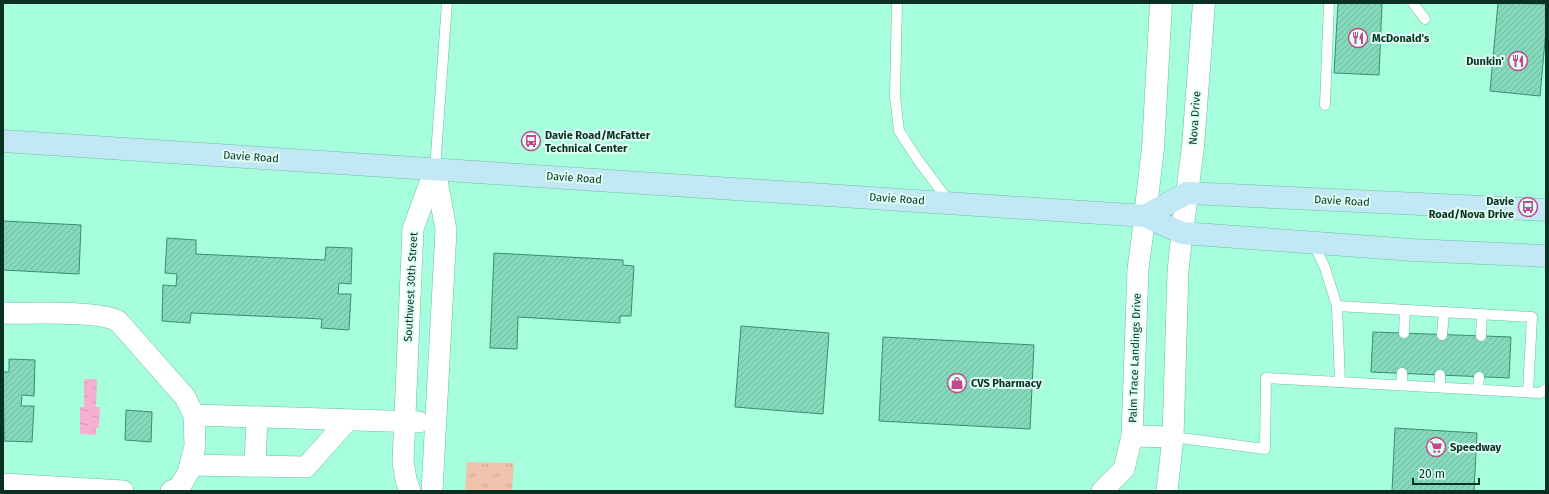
<svg xmlns="http://www.w3.org/2000/svg" width="1549" height="494" font-family="'Fira Sans',sans-serif">
<defs>
<pattern id="park-tufts" width="24" height="20" patternUnits="userSpaceOnUse"><rect width="24" height="20" fill="#f0c3ac"/><path d="M3 7l-1-3M5 7V3M7 7l1-3M15 17l-1-3M17 17v-4M19 17l1-3" fill="none" stroke="#cca894"/></pattern>
<pattern id="water-ripples" width="26" height="14" patternUnits="userSpaceOnUse"><rect width="26" height="14" fill="#f3b0d0"/><path d="M2 4q2-2 4 0t4 0M15 11q2-2 4 0t4 0" fill="none" stroke="#cf98b2"/></pattern>
<pattern id="building-hatch" width="6" height="6" patternUnits="userSpaceOnUse"><rect width="6" height="6" fill="#84d9ba"/><path d="M-1 1l2-2M0 6l6-6M5 7l2-2" fill="none" stroke="#71bba0"/></pattern>
</defs>
<rect width="100%" height="100%" fill="#a7fedd"/>
<path fill="url(#park-tufts)" d="M467,462L514,463L512,491H465Z"/>
<path fill="url(#water-ripples)" d="M84,379H97L96,407H100L99,428H96V435L80,434V407H84Z"/>
<g fill="url(#building-hatch)" stroke="#368e72">
<path d="M1338,3H1382L1379,75L1334,73Z"/>
<path d="M1498,3L1546,4V30L1540,96L1490,91Z"/>
<path d="M3,221L81,225L79,274L3,270Z"/>
<path d="M167,238L196,240V254L325,260L326,247L352,248L351,284L339,283L338,294H351L349,330L321,328L322,319L191,313L190,323L162,321L163,285L176,286L177,274L165,273Z"/>
<path d="M494,253L623,260V265L634,266L631,316H620V323L518,317L517,349L490,348Z"/>
<path d="M741,326L829,333L823,414L735,407Z"/>
<path d="M1373,332L1511,337L1509,378L1371,372Z"/>
<path d="M883,337L1034,345L1030,429L879,421Z"/>
<path d="M9,359L35,360L34,396L22,395L21,406H34L32,442L4,441L3,372H9Z"/>
<path d="M126,410L152,412L151,442L125,440Z"/>
<path d="M1395,428L1477,433L1474,491H1392Z"/>
</g>
<g fill="none" stroke-linecap="round" stroke-linejoin="round">
<defs>
<g id="service">
<path d="M897,3L895,96L899,131L918,160L950,203"/>
<path d="M1413,3L1425,19"/>
<path d="M1325,105L1329,3"/>
<path d="M435,169L447,3"/>
<path d="M1313,242L1325,268L1337,306L1340,382"/>
<path d="M1337,306L1532,317L1528,392"/>
<path d="M1404,333L1405,310"/>
<path d="M1442,335L1444,312"/>
<path d="M1481,336L1482,314"/>
<path d="M1402,385V373"/>
<path d="M1440,387V375"/>
<path d="M1478,389L1479,377"/>
<path d="M1173,437L1265,449L1266,378L1540,393L1546,389"/>
</g>
<g id="minor">
<path d="M3,313C30,314 97,310 118,321L185,397L194,415L195,446L188,473L179,488L171,491"/>
<path d="M194,415L419,422"/>
<path d="M1132,436L1173,437"/>
<path d="M190,465L306,467L348,420"/>
<path d="M255,466L257,417"/>
<path d="M3,484L123,491"/>
<path d="M410,491L406,480L403,461L413,229L435,169"/>
<path d="M432,491L446,230L435,169"/>
<path d="M1102,491L1124,469L1132,436L1138,269L1145,216"/>
<path d="M1167,491L1173,437L1178,271L1182,233"/>
</g>
<g id="tertiary">
<path d="M1145,216L1153,148L1161,3"/>
<path d="M1182,233L1193,146L1204,3"/>
</g>
<g id="secondary">
<path d="M3,141L1145,216L1182,233L1412,250L1546,256"/>
<path d="M1145,216L1187,193L1546,210"/>
</g>
</defs>
<use href="#service" stroke="#6ac0a2" stroke-width="11"/>
<use href="#minor" stroke="#6ac0a2" stroke-width="22"/>
<use href="#tertiary" stroke="#6ac0a2" stroke-width="23"/>
<use href="#secondary" stroke="#6ac0a2" stroke-width="23"/>
<use href="#service" stroke="#fff" stroke-width="10"/>
<use href="#minor" stroke="#fff" stroke-width="21"/>
<use href="#tertiary" stroke="#fff" stroke-width="22"/>
<use href="#secondary" stroke="#c2e7f5" stroke-width="22"/>
</g>
<defs>
<symbol id="restaurant-ring" viewBox="-11 -11 22 22"><circle r="9.5" fill="#defff1" stroke="#c6458e" stroke-width="1.5"/><path d="M-5-6h1v4h1v-4h1v4h1v-4h1v5L-1.5 .5V6h-2V.5L-5-1ZM5-6V6H3V1.5H1.5Q1.5-4 5-6Z" fill="#c6458e"/></symbol>
<symbol id="bus-ring" viewBox="-11 -11 22 22"><circle r="9.5" fill="#defff1" stroke="#c6458e" stroke-width="1.5"/><path d="M-5-6H5V4H4V6H2V4H-2V6H-4V4H-5ZM-3.5-4V0h7V-4ZM-3.5 1.2v1.5H-2V1.2ZM2 1.2v1.5H3.5V1.2Z" fill="#c6458e"/></symbol>
<symbol id="shop-ring" viewBox="-11 -11 22 22"><circle r="9.5" fill="#defff1" stroke="#c6458e" stroke-width="1.5"/><path d="M-5-2.5h2.3a2.7 3.5 0 0 1 5.4 0H5L5.5 6h-11ZM-1.5-2.5h3a1.5 2.3 0 0 0-3 0Z" fill="#c6458e"/></symbol>
<symbol id="supermarket-ring" viewBox="-11 -11 22 22"><circle r="9.5" fill="#defff1" stroke="#c6458e" stroke-width="1.5"/><path d="M-6-5.5h2.5l.6 2H6L4.5 2H-2.5L-4.4-4H-6ZM-1.5 3.2a1.3 1.3 0 1 0 .1 0ZM3 3.2a1.3 1.3 0 1 0 .1 0Z" fill="#c6458e"/></symbol>
</defs>
<g fill-rule="evenodd">
<use href="#restaurant-ring" x="1347" y="27" width="22" height="22"/>
<use href="#restaurant-ring" x="1507" y="50" width="22" height="22"/>
<use href="#bus-ring" x="520" y="130" width="22" height="22"/>
<use href="#bus-ring" x="1517" y="196" width="22" height="22"/>
<use href="#shop-ring" x="946" y="372" width="22" height="22"/>
<use href="#supermarket-ring" x="1425" y="436" width="22" height="22"/>
</g>
<g text-anchor="middle" dominant-baseline="central" stroke-width="4" stroke-linejoin="round" paint-order="stroke">
<g font-size="11" font-weight="bold" fill="#0a3024" stroke="#defff1" text-anchor="start">
<text x="1372" y="38">McDonald's</text>
<text x="1504" y="61" text-anchor="end">Dunkin'</text>
<text x="545" y="135">Davie Road/McFatter<tspan x="545" dy="13">Technical Center</tspan></text>
<text x="1514" y="201" text-anchor="end">Davie<tspan x="1514" dy="13">Road/Nova Drive</tspan></text>
<text x="971" y="383">CVS Pharmacy</text>
<text x="1450" y="447">Speedway</text>
</g>
<g font-size="11" fill="#0a3024" stroke="#defff1">
<text transform="translate(1195 118) rotate(-86)">Nova Drive</text>
<text transform="translate(251 157) rotate(4)">Davie Road</text>
<text transform="translate(574 178) rotate(4)">Davie Road</text>
<text transform="translate(897 199) rotate(4)">Davie Road</text>
<text transform="translate(1342 201) rotate(3)">Davie Road</text>
<text transform="translate(411 287) rotate(-87)">Southwest 30th Street</text>
<text transform="translate(1135 358) rotate(-88)">Palm Trace Landings Drive</text>
</g>
</g>
<rect width="1549" height="494" fill="none" stroke="#0a3024" stroke-width="8"/>
<path d="M1413 478v6h66v-6" fill="none" stroke="#0a3024" stroke-width="2"/>
<text x="1419" y="478" font-size="12" fill="#0a3024" stroke="#defff1" stroke-width="3" paint-order="stroke">20 m</text>
</svg>
